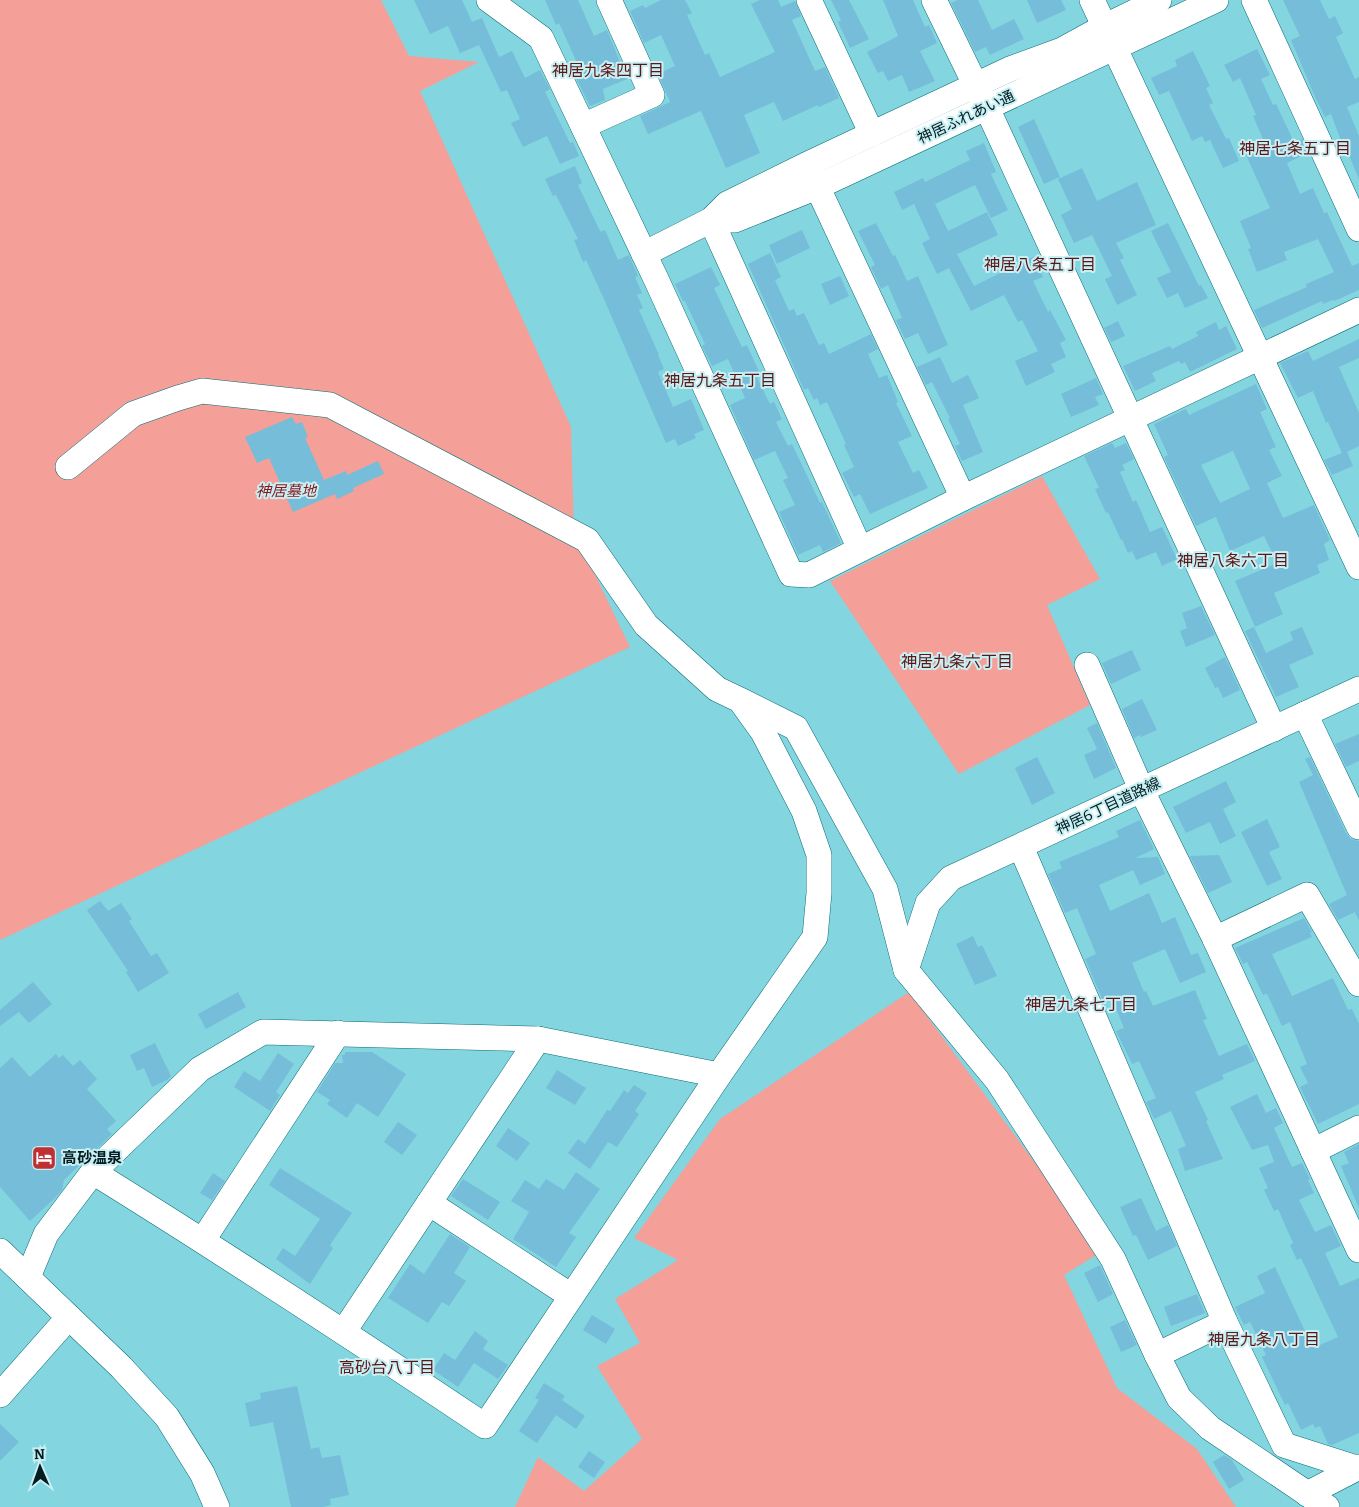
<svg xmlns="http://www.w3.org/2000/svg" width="1359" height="1507" font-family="Bitter,'Noto Sans JP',serif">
<rect width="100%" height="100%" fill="#83d6e0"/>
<g fill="#f49f98">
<path d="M0,0H381L409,56L479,62L420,91L571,427L574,531L630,647L0,940Z"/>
<path d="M1042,476L1100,579L1047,605L1090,705L959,774L830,581Z"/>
<path d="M909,992L1101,1252L1064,1275L1117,1388L1197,1449L1236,1507H515L538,1457L584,1491L642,1439L597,1366L640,1343L615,1299L678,1260L634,1238L720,1119Z"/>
</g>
<g fill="#76bdd9" fill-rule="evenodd">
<path d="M414,0H462L472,22L482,18L499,57L512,51L525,78L540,70L550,89L545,92L570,143L573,142L579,156L560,164L547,136L523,147L511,123L520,119L507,90L501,92L479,45L460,53L448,26L430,34Z"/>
<path d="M545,0H578L594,36L607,30L627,79L603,89L605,100L590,106L571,68L578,65L559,23L556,25Z"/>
<path d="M661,0H685L692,13L687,15L705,55L709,53L720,77L775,52L751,4L760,0H778L781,7L795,1L801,16L792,20L815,71L825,67L839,98L819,107L818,105L783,121L774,102L744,115L760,153L726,168L701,111L648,134L640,116L670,102L658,74L675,66L661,35L644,43L630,11L643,5L645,8Z"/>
<path d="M831,0H849L869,39L850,48L838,22L841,20Z"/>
<path d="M883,0H913L925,27L929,25L937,43L920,51L935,81L909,92L902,75L888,81L883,71L878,73L867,52L898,36Z"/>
<path d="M958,0H978L992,30L1014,19L1024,39L990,55L986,47L975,52L951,3Z"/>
<path d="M1027,0H1061L1066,10L1037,23Z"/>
<path d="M1283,0H1320L1329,19L1335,16L1343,33L1336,37L1355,79L1359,77V102L1347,107L1359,136V179L1348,153L1341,156L1335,143L1341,141L1331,114L1325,117L1316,99L1291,40L1300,36Z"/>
<path d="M1257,49L1270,75L1261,79L1273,105L1276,104L1294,142L1302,139L1308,153L1287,163L1300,194L1313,188L1324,213L1327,212L1352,266L1359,263V290L1334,301L1333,300L1323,304L1322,301L1262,328L1254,310L1307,287L1306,284L1334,272L1318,239L1284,252L1287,260L1257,272L1248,249L1251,248L1240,221L1270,208L1246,155L1266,146L1253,116L1256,115L1240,78L1233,82L1224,65Z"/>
<path d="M1193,51L1210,86L1206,88L1213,103L1209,105L1226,139L1229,138L1239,161L1223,168L1210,140L1205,142L1202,136L1192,141L1169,91L1159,95L1151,78L1177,66L1175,60Z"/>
<path d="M1034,119L1060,177L1044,184L1018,127Z"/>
<path d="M984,143L996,172L991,174L1008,210L991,218L975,185L935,204L948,231L987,212L998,235L957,254L974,286L1033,257L1043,277L1033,281L1048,312L1050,310L1066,340L1060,343L1066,357L1051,364L1055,372L1026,386L1015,361L1038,351L1022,320L1018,322L1004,295L971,311L949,268L937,274L922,243L930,239L914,204L902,210L894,192L923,178L925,182L970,160L966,151Z"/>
<path d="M575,166L582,183L578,185L599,229L601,232L605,230L618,260L629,255L638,276L635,277L642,293L637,295L643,308L639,310L659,355H658L664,369L658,372L673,407L691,399L704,430L694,434L696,438L678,446L675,439L666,443L604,299L586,260L583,262L574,240L578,239L556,195L553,196L545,179Z"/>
<path d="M1082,168L1097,201L1137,182L1156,225L1116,243L1124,258L1120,260L1137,295L1117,305L1105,279L1112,276L1092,235L1074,243L1061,215L1072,209L1058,179Z"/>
<path d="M876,223L893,256L895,255L907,281L918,276L948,345L928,354L918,333L905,339L896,320L902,318L888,285L881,289L871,267L875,265L858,231Z"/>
<path d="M1168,223L1199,286L1201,285L1208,298L1185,308L1178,293L1167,298L1157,278L1171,272L1151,231Z"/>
<path d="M802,230L810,248L777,264L769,245Z"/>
<path d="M770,253L781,277L775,280L789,311L794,309L797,316L804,313L819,345L824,343L829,354L871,334L878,349L868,354L879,378L887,375L898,402L896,403L912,436L898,442L913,473L919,470L928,488L870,514L860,494L854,497L842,473L854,467L844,445L846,444L827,402L820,405L817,398L814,400L808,388L804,390L748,264Z"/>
<path d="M711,267L720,285L714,288L729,320L742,347L747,345L761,376L757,378L770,404L774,402L782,419L776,422L788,446L792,444L820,503L822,502L841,543L823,552L820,545L798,555L779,512L795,505L783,480L788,478L775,451L754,460L730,405L745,398L728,359L712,366L702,346L705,344L685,301H683L675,284Z"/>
<path d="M840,276L849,296L830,305L821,284Z"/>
<path d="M1118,321L1125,336L1111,342L1104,328Z"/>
<path d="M1216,322L1219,330L1226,326L1237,349L1190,372L1185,362L1181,364L1179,361L1152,373L1156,381L1135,391L1123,366L1170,346L1172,349L1198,336L1196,332Z"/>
<path d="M1359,339V358L1339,367L1359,413V446L1347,452L1353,466L1332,475L1324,460L1342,453L1328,422L1326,423L1313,391L1298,398L1280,363L1308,351L1313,361Z"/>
<path d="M940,357L952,383L968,375L979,398L963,405L983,452L962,461L955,446L960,444L948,419L950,418L932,382L926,385L917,367Z"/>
<path d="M1096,378L1103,394L1095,397L1099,405L1071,417L1061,394Z"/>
<path d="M1256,384L1267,409L1260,412L1276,447L1269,450L1282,476L1267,483L1283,518L1314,505L1330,540L1324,544L1329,560L1317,565L1320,573L1274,593L1283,614L1255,627L1235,581L1277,563L1264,536L1230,551L1216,517L1196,526L1164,457L1168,455L1154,424L1186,409L1189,415ZM1233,451L1250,489L1220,503L1201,465Z"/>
<path d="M292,417L296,424L302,422L308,437L305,438L324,480L346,471L347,475L378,461L384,474L353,488L354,491L337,499L335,494L293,512L269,458L257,463L245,437Z"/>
<path d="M1112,443L1115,448L1126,443L1134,459L1122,465L1125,470L1120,472L1133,502L1136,500L1150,532L1162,527L1177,559L1162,566L1156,552L1136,560L1132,551L1128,553L1122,539L1121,540L1108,512L1106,513L1095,489L1099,488L1084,456Z"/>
<path d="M1201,606L1215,635L1186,647L1180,631L1187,628L1182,613Z"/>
<path d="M1254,627L1266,653L1293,640L1290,632L1302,627L1314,654L1289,665L1299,687L1276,697L1245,631Z"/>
<path d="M1132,650L1141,670L1111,684L1102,663Z"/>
<path d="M1225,657L1240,690L1223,698L1218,687L1215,688L1205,668Z"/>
<path d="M1142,699L1157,730L1141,737L1140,735L1134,738L1122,709Z"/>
<path d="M1097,723L1116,768L1094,779L1084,755L1097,749L1087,728Z"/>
<path d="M1359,734V761L1346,767L1335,744Z"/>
<path d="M1037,757L1055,793L1032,805L1015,768Z"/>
<path d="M1310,757L1346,833L1351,839L1359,841V921L1355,912L1338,920L1329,904L1347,895L1299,782L1313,775L1305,759Z"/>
<path d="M1226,781L1236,802L1223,809L1236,836L1220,844L1210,822L1186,833L1173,807Z"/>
<path d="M1267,819L1280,847L1269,852L1282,879L1267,886L1241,832Z"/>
<path d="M1140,820L1154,849L1135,858L1158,857L1165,874L1140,885L1133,870L1099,885L1110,911L1149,893L1162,923L1175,917L1191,955L1198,953L1206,972L1180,983L1165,949L1132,963L1144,992L1146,991L1153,1006L1195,990L1207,1019L1203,1020L1219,1056L1247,1044L1255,1061L1222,1075L1224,1079L1195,1092L1208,1120L1206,1121L1223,1159L1185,1171L1178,1149L1186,1146L1171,1111L1154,1119L1146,1102L1156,1098L1139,1061L1132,1064L1116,1031L1124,1028L1112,999L1104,1003L1085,959L1096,954L1077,908L1065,913L1048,874L1062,868L1059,862L1119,837L1116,831Z"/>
<path d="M1219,855L1232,882L1208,893L1190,856Z"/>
<path d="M100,901L108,911L121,903L132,919L129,921L151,956L157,953L169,973L138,992L126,972L128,971L87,910Z"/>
<path d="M1304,918L1312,932L1310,933L1312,937L1272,954L1292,996L1333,978L1348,1010L1352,1009L1359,1024V1104L1318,1124L1300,1087L1308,1083L1300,1067L1307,1064L1290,1022L1282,1026L1267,994L1263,995L1247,962L1243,964L1235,948Z"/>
<path d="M973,936L978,947L982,945L997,976L975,985L956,944Z"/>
<path d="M33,982L52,1004L29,1023L19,1012L0,1026V1010Z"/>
<path d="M238,992L246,1007L206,1029L198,1014Z"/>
<path d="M155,1043L171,1076L167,1080L152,1087L144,1068L137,1071L130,1055Z"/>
<path d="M345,1052H372L406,1074L378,1117L357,1103L347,1118L327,1104L330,1100L317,1092L335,1063H343L342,1055H345Z"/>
<path d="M278,1053L294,1064L276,1092L280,1095L270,1111L234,1087L244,1071L260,1081Z"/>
<path d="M56,1054L59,1058L63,1055L73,1066L80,1060L97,1079L87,1089L116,1121L107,1129L112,1134L64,1180L62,1190L54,1199L30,1221L0,1187V1068L12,1057L30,1077Z"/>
<path d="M557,1070L586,1088L575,1105L546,1088Z"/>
<path d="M634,1085L647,1093L635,1111L639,1114L617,1147L608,1142L590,1169L568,1153L578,1139L585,1144L607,1110L610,1111L624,1090L628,1093Z"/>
<path d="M1257,1094L1266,1113L1276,1108L1283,1123L1274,1128L1292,1167L1302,1163L1310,1179L1308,1180L1314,1193L1299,1200L1315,1232L1331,1225L1341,1246L1325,1253L1340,1286L1359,1278V1433L1332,1445L1328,1444L1320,1426L1315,1428L1313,1424L1301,1430L1288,1403L1285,1405L1262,1357L1266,1355L1250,1322L1244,1325L1235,1307L1265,1293L1257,1276L1275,1267L1313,1348L1338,1337L1301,1258L1297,1260L1290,1245L1293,1243L1278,1209L1274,1211L1264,1190L1268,1188L1259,1168L1274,1162L1268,1145L1252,1150L1230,1107Z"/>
<path d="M398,1122L417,1135L402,1155L384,1142Z"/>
<path d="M508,1128L530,1143L517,1161L496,1146Z"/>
<path d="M1359,1144V1208L1341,1166L1349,1163L1344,1152Z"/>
<path d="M280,1168L352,1213L330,1245L333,1248L310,1284L276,1259L283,1248L295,1256L320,1219L269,1185Z"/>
<path d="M576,1172L600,1189L569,1233L576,1237L556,1267L513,1239L529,1212L511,1201L525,1180L539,1189L546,1179L564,1190Z"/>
<path d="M213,1173L225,1181L212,1200L200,1193Z"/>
<path d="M463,1179L500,1202L488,1220L451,1196Z"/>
<path d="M1141,1198L1156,1231L1168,1225L1177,1246L1148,1260L1136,1235L1133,1236L1120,1207Z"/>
<path d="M450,1234L470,1247L454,1273L466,1281L449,1306L442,1302L428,1323L388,1298L410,1264L424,1274Z"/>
<path d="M1100,1265L1113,1294L1098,1302L1084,1273Z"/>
<path d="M1197,1294L1205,1313L1171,1326L1164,1307Z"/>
<path d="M592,1315L615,1329L606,1344L583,1330Z"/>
<path d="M1125,1320L1137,1345L1121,1352L1110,1327Z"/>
<path d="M475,1331L488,1341L483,1349L508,1365L498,1379L474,1363L458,1387L433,1370L444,1353L455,1360Z"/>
<path d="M544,1383L565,1396L562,1400L585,1416L576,1429L556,1415L537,1443L519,1431L539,1400L535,1398Z"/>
<path d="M297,1386L311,1449L319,1447L322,1458L340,1455L349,1495L330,1499L331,1505L323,1507H291L273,1422L250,1427L245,1403L261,1399L260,1393Z"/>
<path d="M0,1424L19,1442L0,1461Z"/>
<path d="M589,1451L605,1462L594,1478L578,1467Z"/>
<path d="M1224,1455L1232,1460L1244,1480L1229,1489L1213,1462Z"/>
</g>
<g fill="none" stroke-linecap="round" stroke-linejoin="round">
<defs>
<g id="minor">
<path d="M489,0L541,38L656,279L791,574L809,575L963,498L1359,310"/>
<path d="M809,0L872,134"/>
<path d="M934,0L993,121L1274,729"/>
<path d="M1092,0L1359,567"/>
<path d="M1254,0L1359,229"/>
<path d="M583,126L652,95L609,0"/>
<path d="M810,171L963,498"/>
<path d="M711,220H735L817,187L1216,0"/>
<path d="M711,220L860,549"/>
<path d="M644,254L711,220L727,204L806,165L1010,69L1062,50L1104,27L1159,0"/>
<path d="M68,467L133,414L178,398L202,391L330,405L587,540L646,625L717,689L740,700L763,732L804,811L819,855V893L815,937L719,1075L485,1426C355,1339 225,1254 93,1172"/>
<path d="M1087,665L1142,791L1215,939L1359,1250"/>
<path d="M742,701L796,728L885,889L906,970L997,1080L1113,1259L1157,1355L1179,1398L1210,1428L1327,1507"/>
<path d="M1305,714L1359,827"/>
<path d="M1021,847L1225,1322L1284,1445L1356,1468"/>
<path d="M1215,939L1307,895L1359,984"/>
<path d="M906,970L928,903L951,878L1359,689"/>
<path d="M1313,1151L1359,1128"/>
<path d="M429,1203L571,1296"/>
<path d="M203,1240L338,1033"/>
<path d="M0,1251L121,1367L167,1417L202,1473L217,1507"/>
<path d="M28,1277L46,1234L93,1172L200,1069L263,1032L538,1039L719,1075"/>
<path d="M344,1331L538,1039"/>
<path d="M1157,1355L1225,1322"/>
<path d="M0,1395L69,1317"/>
<path d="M1307,1494L1359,1467"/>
</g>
</defs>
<use href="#minor" stroke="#076d76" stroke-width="26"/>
<use href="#minor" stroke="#fff" stroke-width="25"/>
</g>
<defs>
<symbol id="hotel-square" viewBox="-11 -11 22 22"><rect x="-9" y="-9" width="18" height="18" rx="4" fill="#c03033" stroke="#c8eff4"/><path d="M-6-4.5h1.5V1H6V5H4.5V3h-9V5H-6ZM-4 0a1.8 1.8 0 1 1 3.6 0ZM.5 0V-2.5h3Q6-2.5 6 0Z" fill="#fff"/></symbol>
</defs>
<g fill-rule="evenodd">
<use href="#hotel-square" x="30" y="1144" width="28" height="28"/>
</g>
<g text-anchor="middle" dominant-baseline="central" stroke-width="4" stroke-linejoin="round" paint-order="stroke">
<g font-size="15" fill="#031d20" stroke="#c8eff4">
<text transform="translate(966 117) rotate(-25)">神居ふれあい通</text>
<text transform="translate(1108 806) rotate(-25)">神居6丁目道路線</text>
</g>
<g font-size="15" font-style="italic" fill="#88161b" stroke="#c8eff4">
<text x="286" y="491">神居墓地</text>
</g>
<g font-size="15" font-weight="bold" fill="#031d20" stroke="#c8eff4" text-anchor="start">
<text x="62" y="1158">高砂温泉</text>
</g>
<g font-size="16" fill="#5b1616" stroke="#c8eff4">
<text x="608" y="70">神居九条四丁目</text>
<text x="1295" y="148">神居七条五丁目</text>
<text x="1040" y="264">神居八条五丁目</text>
<text x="720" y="380">神居九条五丁目</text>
<text x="1233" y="560">神居八条六丁目</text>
<text x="957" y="661">神居九条六丁目</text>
<text x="1081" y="1004">神居九条七丁目</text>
<text x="1264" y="1339">神居九条八丁目</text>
<text x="387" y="1367">高砂台八丁目</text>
</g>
</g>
<g transform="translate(40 1467) rotate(358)" stroke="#c8eff4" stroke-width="4" paint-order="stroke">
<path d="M0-4L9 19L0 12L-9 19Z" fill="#031d20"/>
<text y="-8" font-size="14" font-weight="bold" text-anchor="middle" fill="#031d20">N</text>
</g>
</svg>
